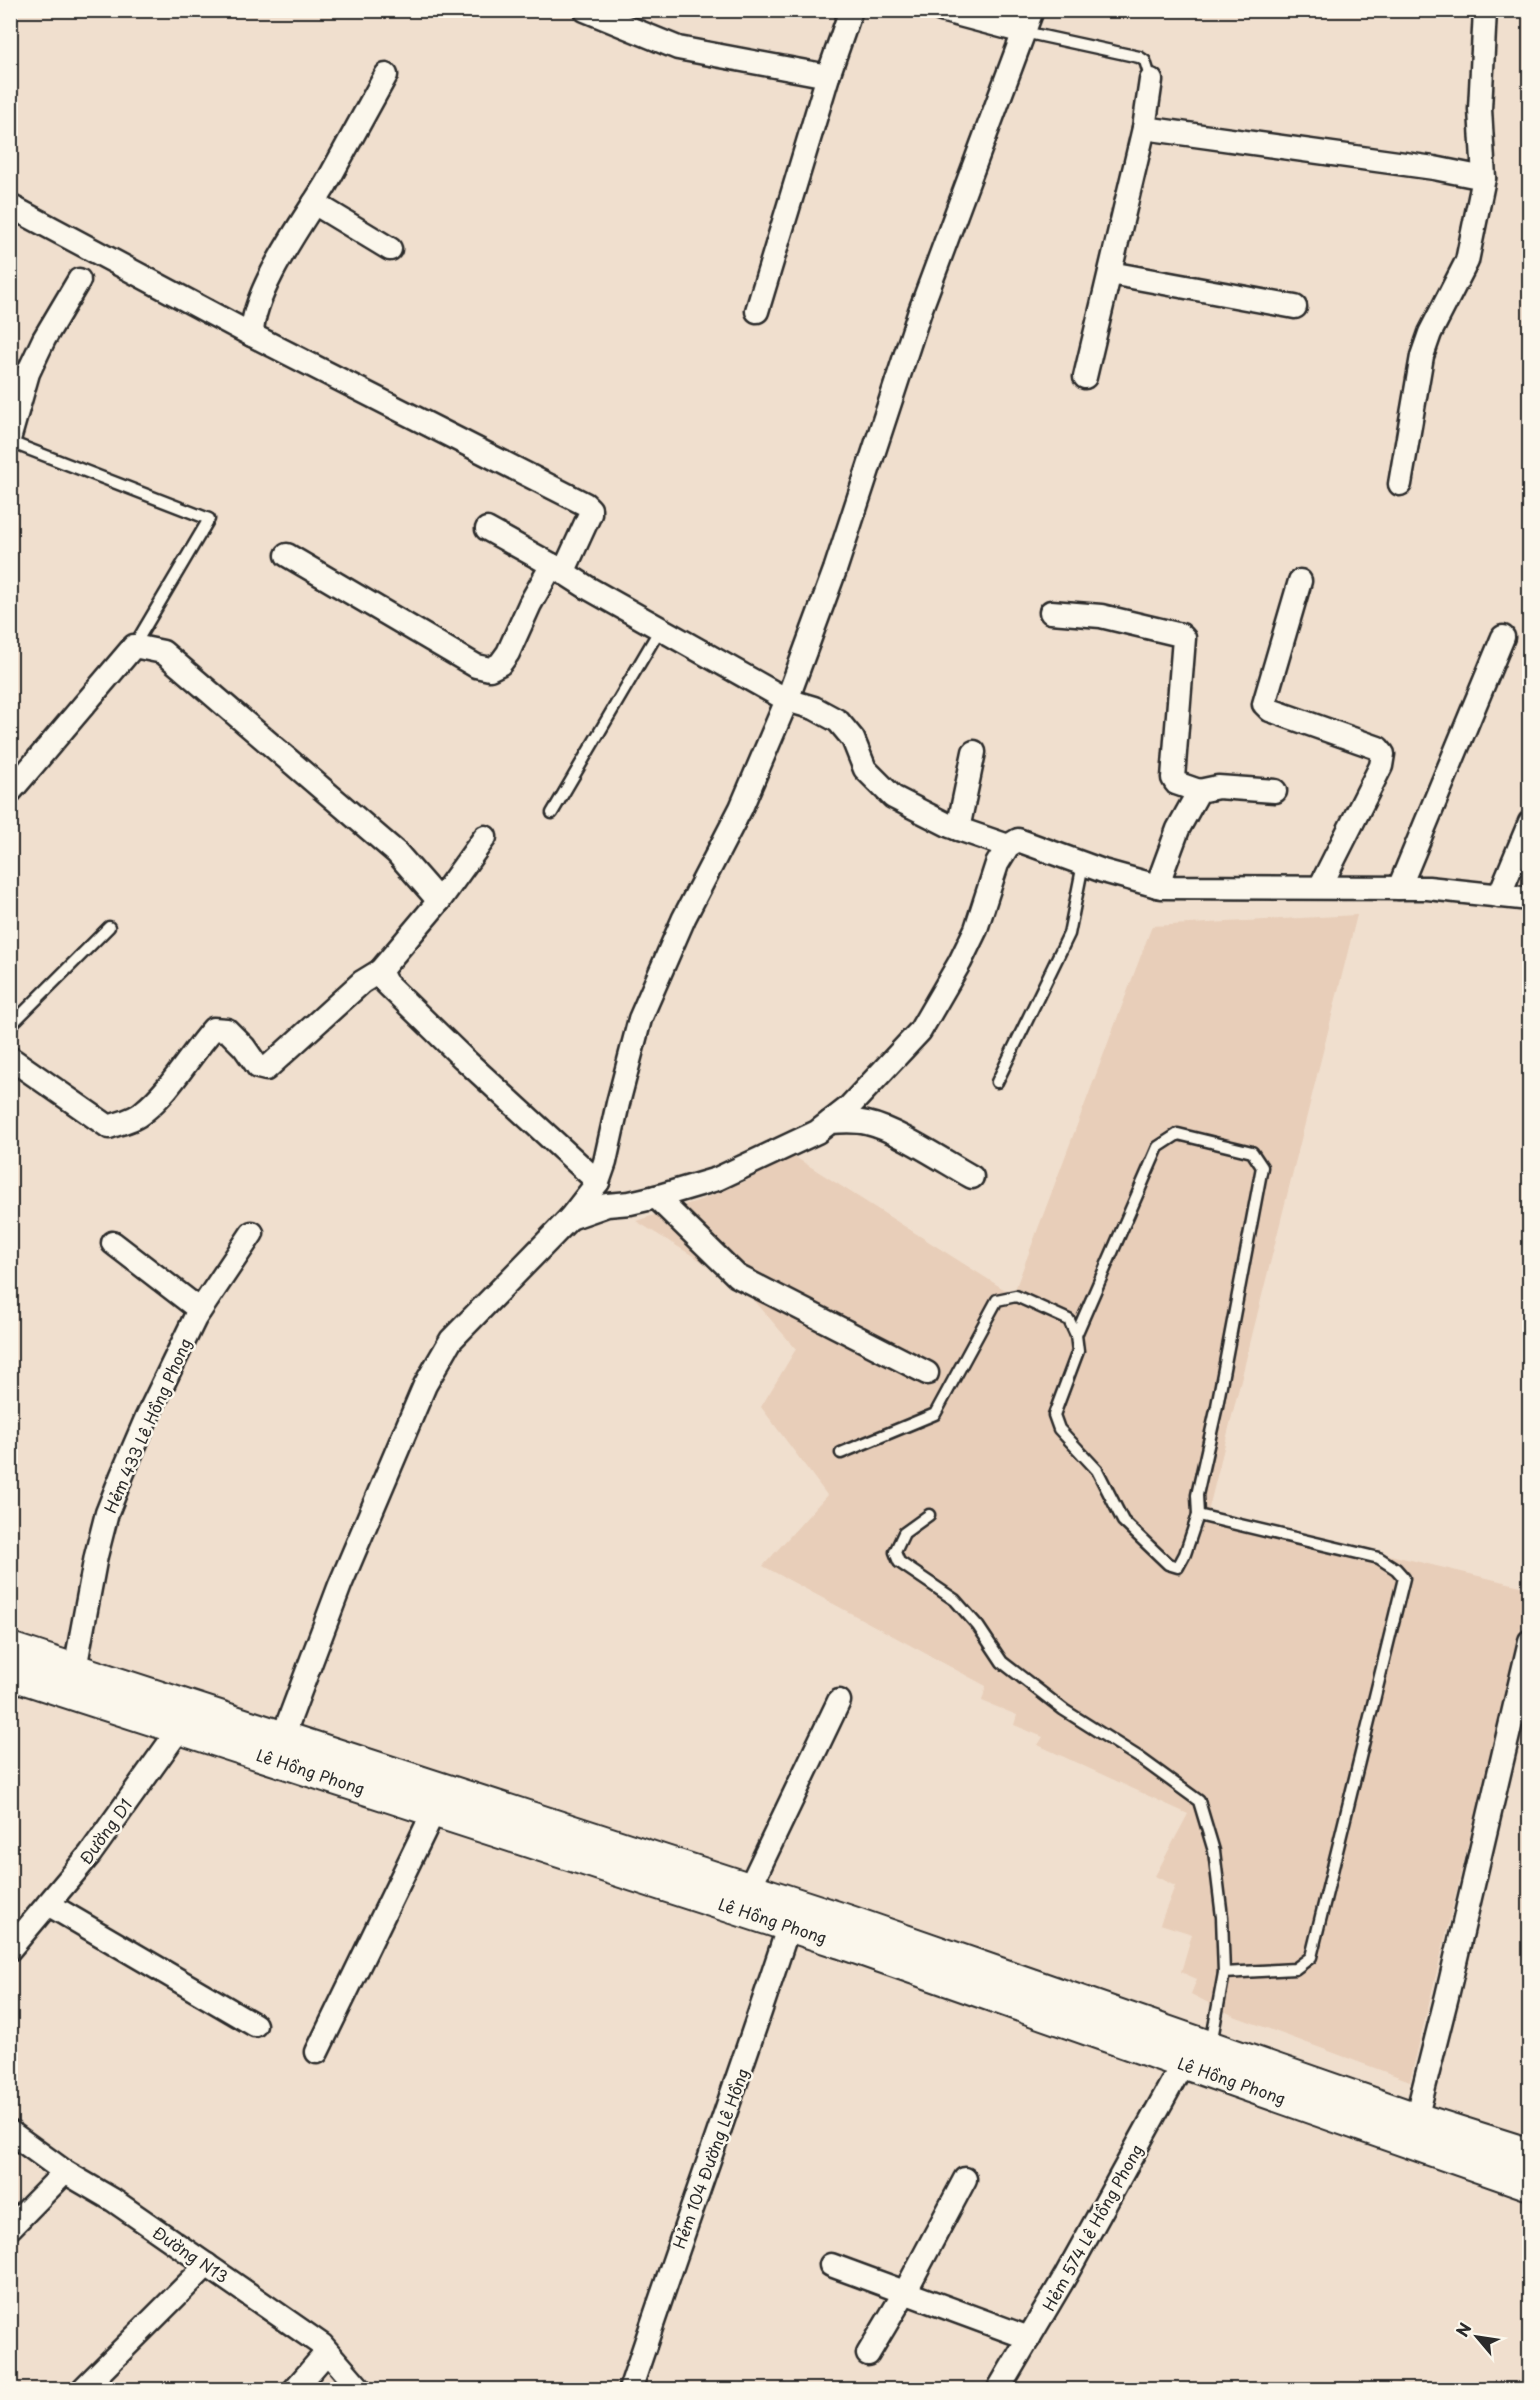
<svg xmlns="http://www.w3.org/2000/svg" width="1540" height="2400" font-family="'Playpen Sans',sans-serif">
<rect width="100%" height="100%" fill="#f0dfce"/>
<filter id="ink" filterUnits="userSpaceOnUse"><feTurbulence type="fractalNoise" baseFrequency=".0167" numOctaves="2"/><feDisplacementMap in="SourceGraphic" scale="12" xChannelSelector="R" yChannelSelector="G"/><feConvolveMatrix kernelMatrix="1 2 1 2 8 2 1 2 1" color-interpolation-filters="sRGB"/></filter>
<g filter="url(#ink)">
<path fill="#e8ceb9" d="M1357,915L1208,1512L1529,1588V1596L1410,2081L1234,2016L1191,1994L1197,1979L1181,1972L1192,1934L1160,1924L1175,1886L1155,1876L1188,1814L1038,1745L1043,1737L1014,1725L1017,1715L982,1701L986,1686L763,1566L827,1495L761,1407L796,1349L742,1286L636,1221L703,1199L748,1180L792,1155L1013,1295L1152,926Z"/>
<g fill="none" stroke-linecap="round" stroke-linejoin="round">
<defs>
<g id="lane">
<path d="M1024,32L1139,57L1145,61L1151,80"/>
<path d="M10,442L209,519L134,646"/>
<path d="M552,813L660,629"/>
<path d="M10,1026L109,927"/>
<path d="M997,1082L1069,934L1083,864"/>
<path d="M1076,1335L1158,1147L1178,1134L1252,1152L1262,1167L1217,1406L1197,1495L1198,1515L1379,1558L1396,1569L1404,1578L1311,1957L1295,1969L1224,1973"/>
<path d="M841,1453L935,1414L997,1300L1016,1296L1069,1320L1076,1335L1078,1351L1054,1415L1059,1429L1097,1470L1123,1521L1168,1564L1178,1567L1185,1554L1198,1515"/>
<path d="M929,1515L904,1533L895,1552L899,1562L955,1600L978,1626L1002,1662L1064,1710L1140,1758L1199,1801L1214,1851L1222,1917L1224,1973L1211,2044"/>
</g>
<g id="street">
<path d="M585,10L678,48L828,76L851,10"/>
<path d="M941,10L1024,32"/>
<path d="M386,75C366,111 346,148 326,184C303,222 252,291 252,335L585,504L590,509V514L563,573"/>
<path d="M1151,80L1144,128L1434,168L1484,178L1480,109L1485,10"/>
<path d="M314,203L390,249"/>
<path d="M10,206L252,335"/>
<path d="M1110,273L1295,307"/>
<path d="M757,311L828,76"/>
<path d="M1085,377L1144,128"/>
<path d="M10,436L28,373L44,339L79,280"/>
<path d="M1400,484L1422,356L1430,333L1467,261L1484,178"/>
<path d="M487,529L552,565"/>
<path d="M287,555L476,666L490,669L500,664L508,653L530,604L552,565L588,588L787,700L814,708L838,721L853,739L865,769L893,797L950,826L1008,846"/>
<path d="M1300,581L1264,704L1270,710L1378,748L1383,754L1381,766L1320,887"/>
<path d="M1051,612L1101,616L1181,635L1184,638L1173,778L1176,783L1199,791"/>
<path d="M10,792L134,646L163,652L397,853L439,901"/>
<path d="M958,829L974,752"/>
<path d="M485,837L439,901L380,971L386,983L463,1058L598,1182"/>
<path d="M1157,886L1178,829L1199,791L1218,787L1275,791"/>
<path d="M1399,888L1503,637"/>
<path d="M1499,896L1530,822"/>
<path d="M10,1058L109,1127C119,1123 135,1120 143,1112C171,1090 189,1056 213,1029L227,1030L244,1047L258,1067L266,1069L362,982L380,971"/>
<path d="M830,1122C842,1121 854,1120 867,1123C896,1129 945,1162 972,1177"/>
<path d="M656,1197L737,1276L927,1373"/>
<path d="M570,1218L607,1205L630,1203L656,1197L717,1179L817,1132L848,1108L920,1031L960,962L976,929L997,864L1008,846L1018,840L1103,871L1161,887L1428,888L1530,899"/>
<path d="M113,1243L200,1310"/>
<path d="M75,1669L96,1556L107,1513L122,1475L146,1419L195,1318L252,1233"/>
<path d="M277,1752L340,1585L425,1385L451,1340L570,1218L598,1182L605,1162L618,1103L640,1019L684,918L741,808L787,700L835,570L920,311L1032,10"/>
<path d="M749,1889L839,1701"/>
<path d="M48,1904L255,2025"/>
<path d="M10,1949L90,1854L188,1717"/>
<path d="M317,2052L434,1811"/>
<path d="M1416,2119L1447,1996L1530,1641"/>
<path d="M10,2132L65,2172L113,2200L322,2345L361,2390"/>
<path d="M10,2228L65,2172"/>
<path d="M831,2265L1029,2338"/>
<path d="M868,2354L905,2292L965,2179"/>
<path d="M82,2390L207,2265"/>
<path d="M294,2390L327,2352"/>
<path d="M630,2390C682,2234 738,2081 789,1925"/>
<path d="M998,2390L1066,2275L1183,2063"/>
</g>
<g id="secondary">
<path d="M10,1649L850,1922L1416,2119L1530,2155"/>
<path d="M10,1673L841,1942L1530,2184"/>
</g>
</defs>
<use href="#lane" stroke="#2b2b2b" stroke-width="15"/>
<use href="#street" stroke="#2b2b2b" stroke-width="27"/>
<use href="#secondary" stroke="#2b2b2b" stroke-width="36"/>
<use href="#lane" stroke="#fbf7ec" stroke-width="10"/>
<use href="#street" stroke="#fbf7ec" stroke-width="22"/>
<use href="#secondary" stroke="#fbf7ec" stroke-width="32"/>
</g>
</g>
<g text-anchor="middle" dominant-baseline="central" stroke-width="5" stroke-linejoin="round" paint-order="stroke">
<g font-size="16" fill="#2b2b2b" stroke="#fbf7ec">
<text transform="translate(147 1425) rotate(-66)">Hẻm 433 Lê Hồng Phong</text>
<text transform="translate(311 1771) rotate(18)">Lê Hồng Phong</text>
<text transform="translate(105 1831) rotate(-54)">Đường D1</text>
<text transform="translate(773 1920) rotate(18)">Lê Hồng Phong</text>
<text transform="translate(1232 2080) rotate(19)">Lê Hồng Phong</text>
<text transform="translate(710 2158) rotate(-70)">Hẻm 104 Đường Lê Hồng</text>
<text transform="translate(1092 2227) rotate(-61)">Hẻm 574 Lê Hồng Phong</text>
<text transform="translate(191 2254) rotate(34)">Đường N13</text>
</g>
</g>
<rect width="1540" height="2400" fill="none" stroke="#fbf7ec" stroke-width="36"/>
<rect x="18" y="18" width="1504" height="2364" fill="none" stroke="#2b2b2b" stroke-width="2" filter="url(#ink)"/>
<g transform="translate(1477 2337) rotate(299)" stroke="#fbf7ec" stroke-width="4.5" paint-order="stroke">
<path d="M0-4.5L10 22L0 15L-10 22Z" fill="#2b2b2b"/>
<text y="-9" font-size="16" font-weight="bold" text-anchor="middle" fill="#2b2b2b">N</text>
</g>
</svg>
